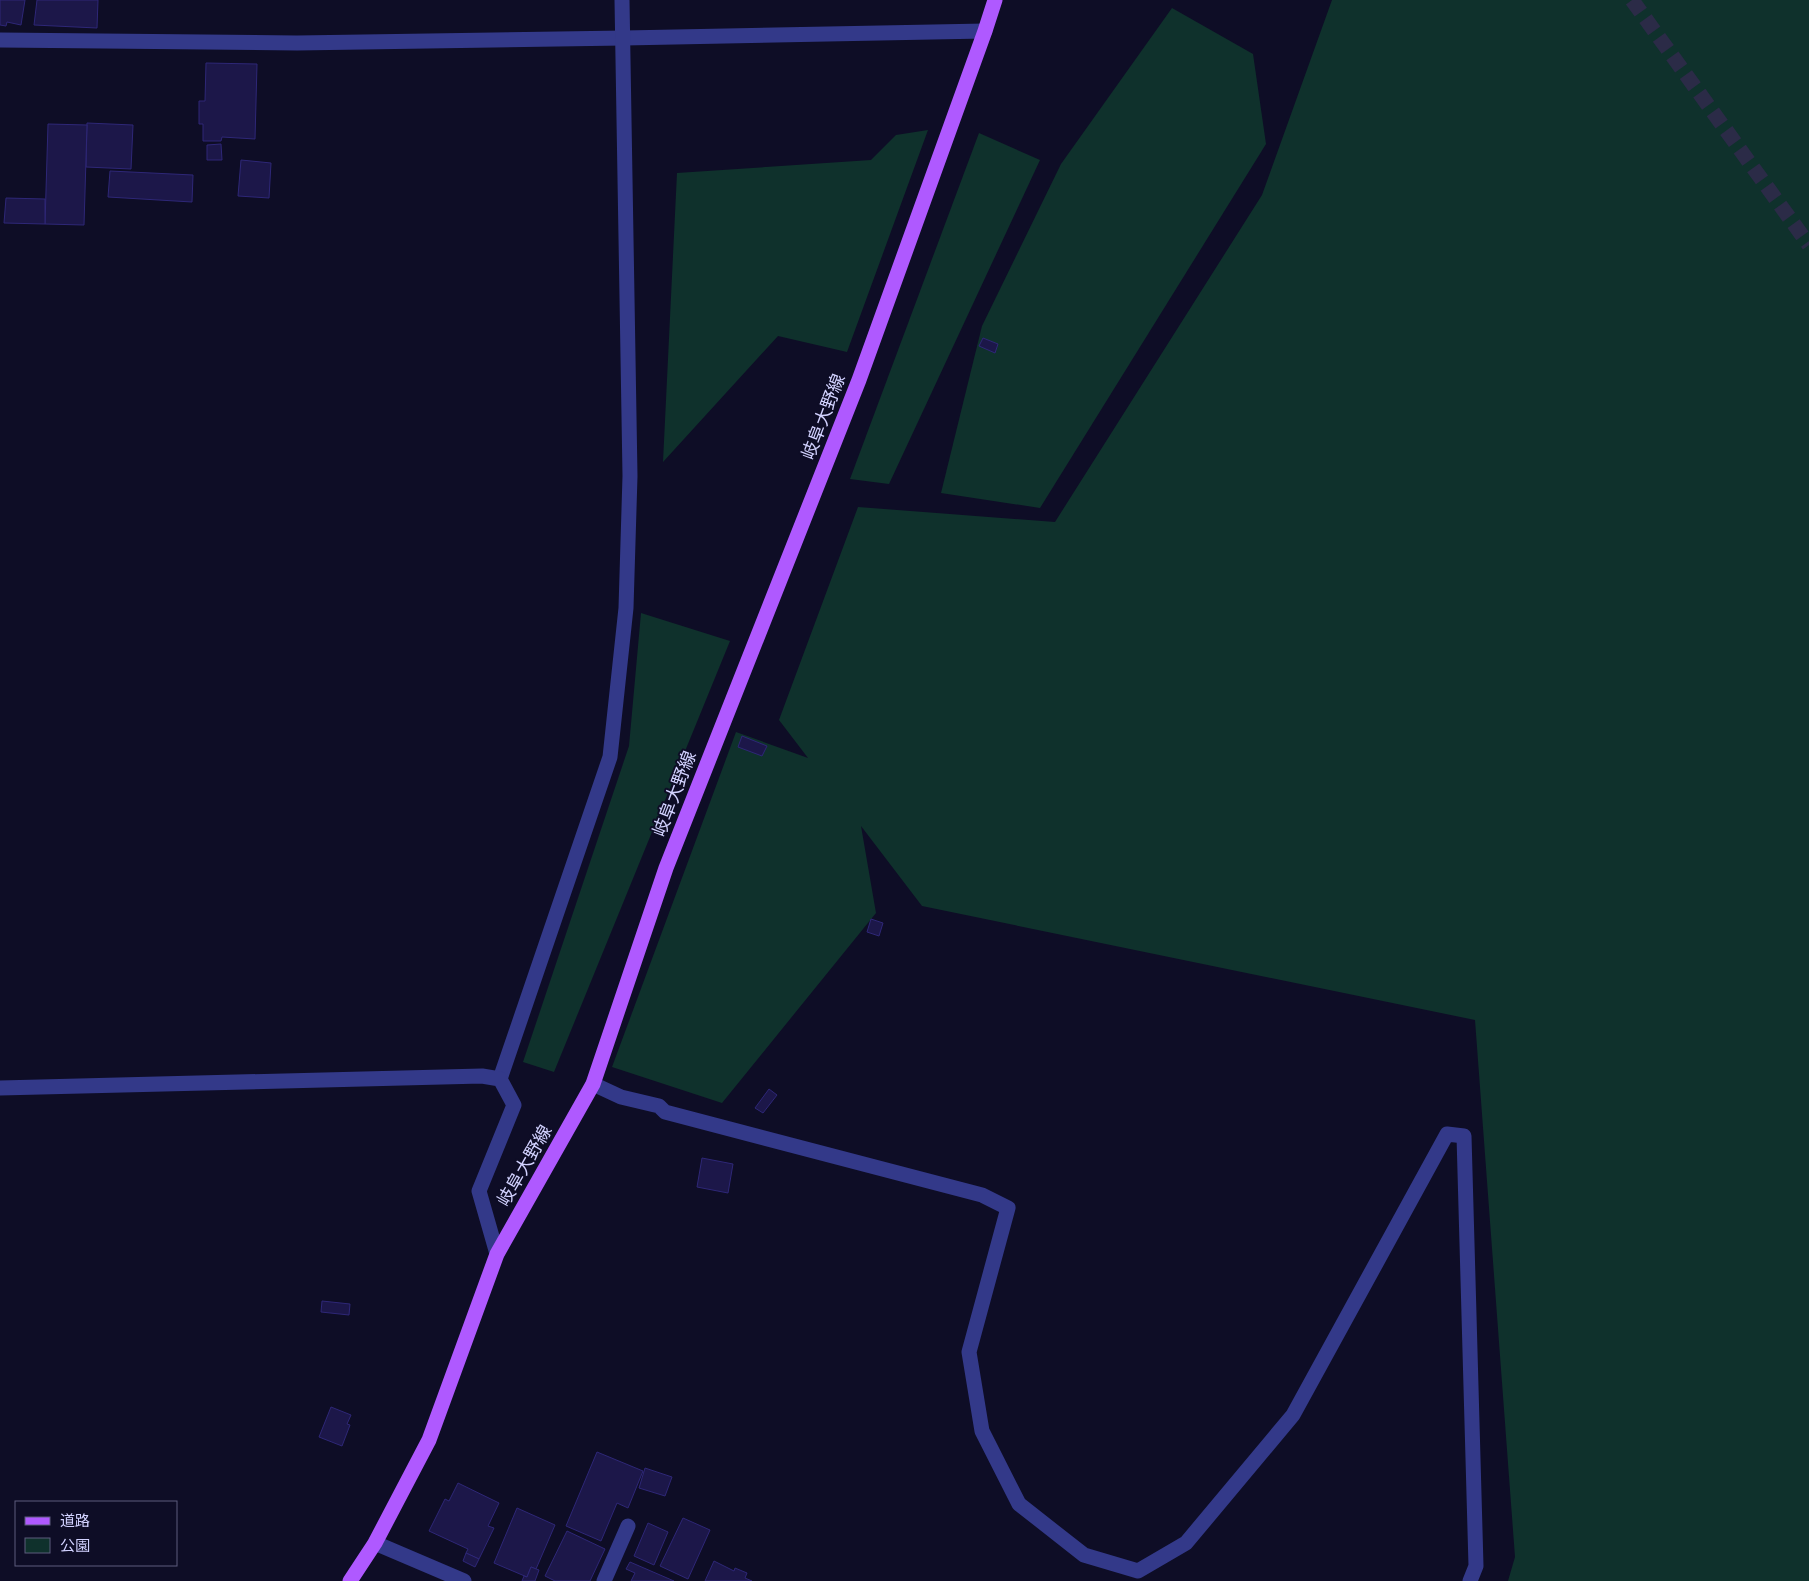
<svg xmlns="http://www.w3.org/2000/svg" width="1809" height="1581" font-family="'Source Sans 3','Noto Sans JP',sans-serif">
<rect width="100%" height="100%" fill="#0e0d26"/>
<g fill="#0f312c">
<path d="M1332,0H1809V1581H1508L1515,1557L1475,1020L922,906L861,826L876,913L722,1103L612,1067L736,732L808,758L779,720L858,507L1055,522L1262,195Z"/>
<path d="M1172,8L1253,54L1266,144L1040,508L941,493L982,326L1061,164Z"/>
<path d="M928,130L847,352L778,336L663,462L677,173L871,160L896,135Z"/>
<path d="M979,133L1040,160L889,484L850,479Z"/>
<path d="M641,613L730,641L554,1072L523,1062L629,746Z"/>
</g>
<g fill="#1c1749" stroke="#2e2777">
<path d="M0,0H25L21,25L7,22L6,26L0,25Z"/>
<path d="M37,0H98L97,28L34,25Z"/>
<path d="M206,63L257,64L255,139L222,137L221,141H203V124H199V101H205Z"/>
<path d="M87,123L133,125L131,169L86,167Z"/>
<path d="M48,124L87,125L84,225L45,224Z"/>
<path d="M221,144L222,160H207V145Z"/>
<path d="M241,160L271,163L269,198L238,196Z"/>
<path d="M110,171L193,175L192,202L108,197Z"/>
<path d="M6,198L45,199V224L4,223Z"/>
<path d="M983,338L998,344L995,353L979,346Z"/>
<path d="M742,736L767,746L762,756L738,747Z"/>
<path d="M871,919L883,923L879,936L867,932Z"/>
<path d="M769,1089L777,1095L763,1113L755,1108Z"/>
<path d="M702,1158L733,1164L728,1193L697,1187Z"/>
<path d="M322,1301L350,1304L349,1315L321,1312Z"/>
<path d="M331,1407L351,1415L347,1424L350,1425L342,1446L319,1437Z"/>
<path d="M597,1452L643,1471L628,1508L617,1503L601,1541L566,1526Z"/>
<path d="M645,1468L672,1477L665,1496L639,1488Z"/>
<path d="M458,1483L499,1503L488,1526L494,1528L479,1559L466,1553L468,1549L429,1531L445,1499L449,1501Z"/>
<path d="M517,1508L555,1525L536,1569L531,1567L527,1577L494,1563Z"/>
<path d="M683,1518L710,1530L688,1579L660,1566Z"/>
<path d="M648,1523L668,1532L654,1565L634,1556Z"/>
<path d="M567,1531L605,1549L590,1581H555L545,1576Z"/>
<path d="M466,1553L479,1559L475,1567L463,1561Z"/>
<path d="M714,1561L734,1571L735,1568L747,1573L745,1578L752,1581H705Z"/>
<path d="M630,1562L674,1581H631L635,1573L626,1569Z"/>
<path d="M531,1567L539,1570L535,1581H522L524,1576L527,1577Z"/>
</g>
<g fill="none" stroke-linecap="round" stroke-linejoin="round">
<path stroke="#2b2b47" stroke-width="15" stroke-dasharray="15 8" stroke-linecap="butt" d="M1632,0L1809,245"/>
<g stroke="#333989" stroke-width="15">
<path d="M0,40L297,43L624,38L985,31"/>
<path d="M500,1079L610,757L626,608L630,476L622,0"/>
<path d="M593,1084L621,1097L659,1106L665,1112L982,1195L1008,1208L969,1352L982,1431L1019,1504L1084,1555L1138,1571L1186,1543L1293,1415L1447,1134L1464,1136L1476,1566L1470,1581"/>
<path d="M0,1088L482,1076L500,1079L514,1105L479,1191L497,1254"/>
<path d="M375,1543L464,1581"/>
<path d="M604,1581L628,1526"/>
</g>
<path stroke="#af59ff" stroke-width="15" d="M350,1581L375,1543L429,1440L497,1254L593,1084L666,868L859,380L985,31L995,0"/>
</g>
<g text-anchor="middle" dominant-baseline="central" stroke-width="4" stroke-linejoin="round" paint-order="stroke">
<g font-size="18" fill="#d2d2ff" stroke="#0e0d26">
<text transform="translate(824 417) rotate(-69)">岐阜大野線</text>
<text transform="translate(675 794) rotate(-69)">岐阜大野線</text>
<text transform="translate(525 1166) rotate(-60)">岐阜大野線</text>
</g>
</g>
<rect x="15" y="1501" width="162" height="65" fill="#0e0d26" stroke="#5c5c7d"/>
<rect x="25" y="1517" width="25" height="8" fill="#af59ff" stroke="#5c5c7d"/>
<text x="60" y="1526" font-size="15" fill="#d2d2ff">道路</text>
<rect x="25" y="1538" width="25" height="15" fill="#0f312c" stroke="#5c5c7d"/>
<text x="60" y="1551" font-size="15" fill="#d2d2ff">公園</text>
</svg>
